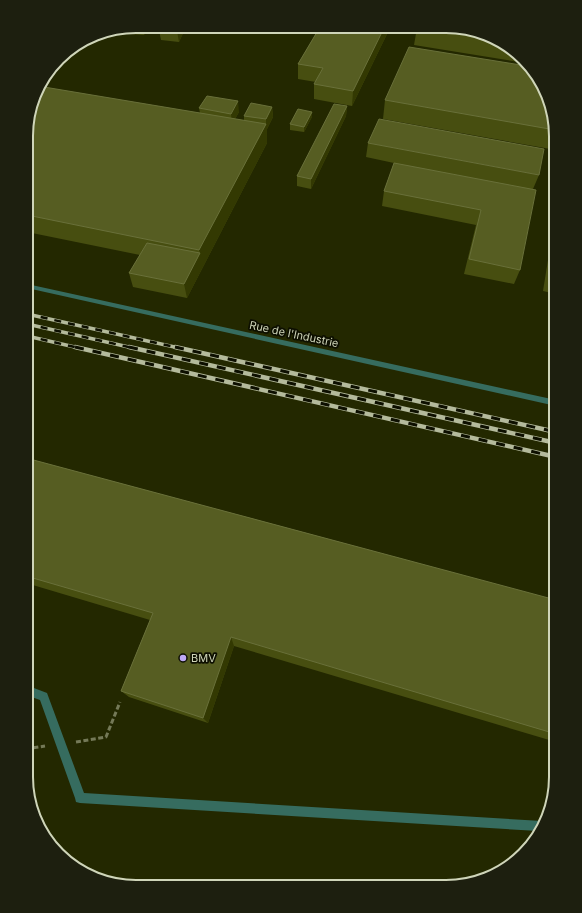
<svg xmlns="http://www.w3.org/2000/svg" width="582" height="913" font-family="Inter,sans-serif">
<rect width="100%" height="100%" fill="#232800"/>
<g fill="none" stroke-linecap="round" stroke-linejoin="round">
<g stroke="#747957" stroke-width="3" stroke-dasharray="5 2.5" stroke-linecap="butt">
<path d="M76,742L106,737L120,702"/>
<path d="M26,749L45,746"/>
</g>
<path fill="#366c5f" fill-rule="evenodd" d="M26,685L47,693L84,793L542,821L538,831L80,803L76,802L75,798L40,700L26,695Z"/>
<path fill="#366c5f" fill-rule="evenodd" d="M27,284L556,400V406L27,288Z"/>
<defs>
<g id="rail-far1">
<path d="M27,314L179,348"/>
<path d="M27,324L133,348"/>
<path d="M27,336L79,348"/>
</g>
<g id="rail">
<path d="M75,347L556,457"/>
<path d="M129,347L556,443"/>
<path d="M175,347L556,432"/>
</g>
</defs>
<use href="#rail-far1" stroke="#b4ba9c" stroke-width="3.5"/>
<use href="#rail" stroke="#b4ba9c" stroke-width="4.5"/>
<use href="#rail-far1" stroke="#0d0f00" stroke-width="2.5" stroke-dasharray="7" stroke-linecap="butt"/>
<use href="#rail" stroke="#0d0f00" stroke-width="3" stroke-dasharray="9" stroke-linecap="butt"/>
</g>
<g fill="#474e10">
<path d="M149,26L144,35L130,34L129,28Z"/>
<path d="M161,26H185V29L179,42L161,40L159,30Z"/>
<path d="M320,27L387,28V34L352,106L314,99V84L316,82L298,79V64Z"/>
<path d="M417,28H467L518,53L525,63L414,45Z"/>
<path d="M548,94L556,136V150L383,119L385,100Z"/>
<path d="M347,106L346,116L311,189L297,186V176Z"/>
<path d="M272,107L273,117L267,129V143L187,298L133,287L129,273L140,255L27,232V122L200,113L199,108L239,112L235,119L244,121V116Z"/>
<path d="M312,112V117L304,132L290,130V124Z"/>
<path d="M368,143L539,175L533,189L520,270L514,284L464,274L476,225L382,206L384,191L394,163L366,157Z"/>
<path d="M556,210V294L543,291Z"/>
<path d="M26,458L556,600V742L234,646L208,723L129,697L121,691L150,620L26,583Z"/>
</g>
<g fill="#333902">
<path d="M145,26H149L144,35L143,30Z"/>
<path d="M180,26H185V29L179,42L177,31Z"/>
<path d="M384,28H387V34L352,106L353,91Z"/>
<path d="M238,101L239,112L232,124L231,114Z"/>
<path d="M347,106L346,116L311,189V179Z"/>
<path d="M272,107L273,117L267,129V143L187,298L184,284L200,253L199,250L266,125V119Z"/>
<path d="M312,112V117L304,132V127Z"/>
<path d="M231,637L234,646L208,723L203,718Z"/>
</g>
<g fill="#565d22" stroke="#69703a">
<path d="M136,26H145L143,30L129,28L130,27Z"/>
<path d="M161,26H180L177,31L159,30Z"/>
<path d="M320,27L384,28L353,91L314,84L323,68L298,64Z"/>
<path d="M420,28H467L488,38Z"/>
<path d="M409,47L527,66L548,94L555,130L385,100Z"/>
<path d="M38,86L266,124L199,250L27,215V122Z"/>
<path d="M207,96L238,101L231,114L199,108Z"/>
<path d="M251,103L272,107L266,119L244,116Z"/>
<path d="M334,104L347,106L311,179L297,176Z"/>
<path d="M298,109L312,112L304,127L290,124Z"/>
<path d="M379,119L544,149L539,175L368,143Z"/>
<path d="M394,163L536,190L520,270L469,259L481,210L384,191Z"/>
<path d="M147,243L200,253L184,284L129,273Z"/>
<path d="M556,245V274L552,273Z"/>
<path d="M26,458L556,600V734L231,637L203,718L121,691L153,613L26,576Z"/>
</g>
<circle fill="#bea9f5" stroke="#0d0f00" stroke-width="1.5" cx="183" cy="658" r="4"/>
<g text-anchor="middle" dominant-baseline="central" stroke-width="3.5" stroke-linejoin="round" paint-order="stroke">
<g font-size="11" fill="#cfd5b9" stroke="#0d0f00">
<text transform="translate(294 334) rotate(12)">Rue de l'Industrie</text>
</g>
<g font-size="11" fill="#cfd5b9" stroke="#0d0f00" text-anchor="start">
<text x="191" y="658">BMV</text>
</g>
</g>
<path d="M0 0H582V913H0ZM136 33H446A103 103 0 0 1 549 136V777A103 103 0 0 1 446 880H136A103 103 0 0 1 33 777V136A103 103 0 0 1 136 33Z" fill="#1d1f0f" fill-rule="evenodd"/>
<path fill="none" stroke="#cfd5b9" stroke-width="2" d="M136 33H446A103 103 0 0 1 549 136V777A103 103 0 0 1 446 880H136A103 103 0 0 1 33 777V136A103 103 0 0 1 136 33Z"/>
</svg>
